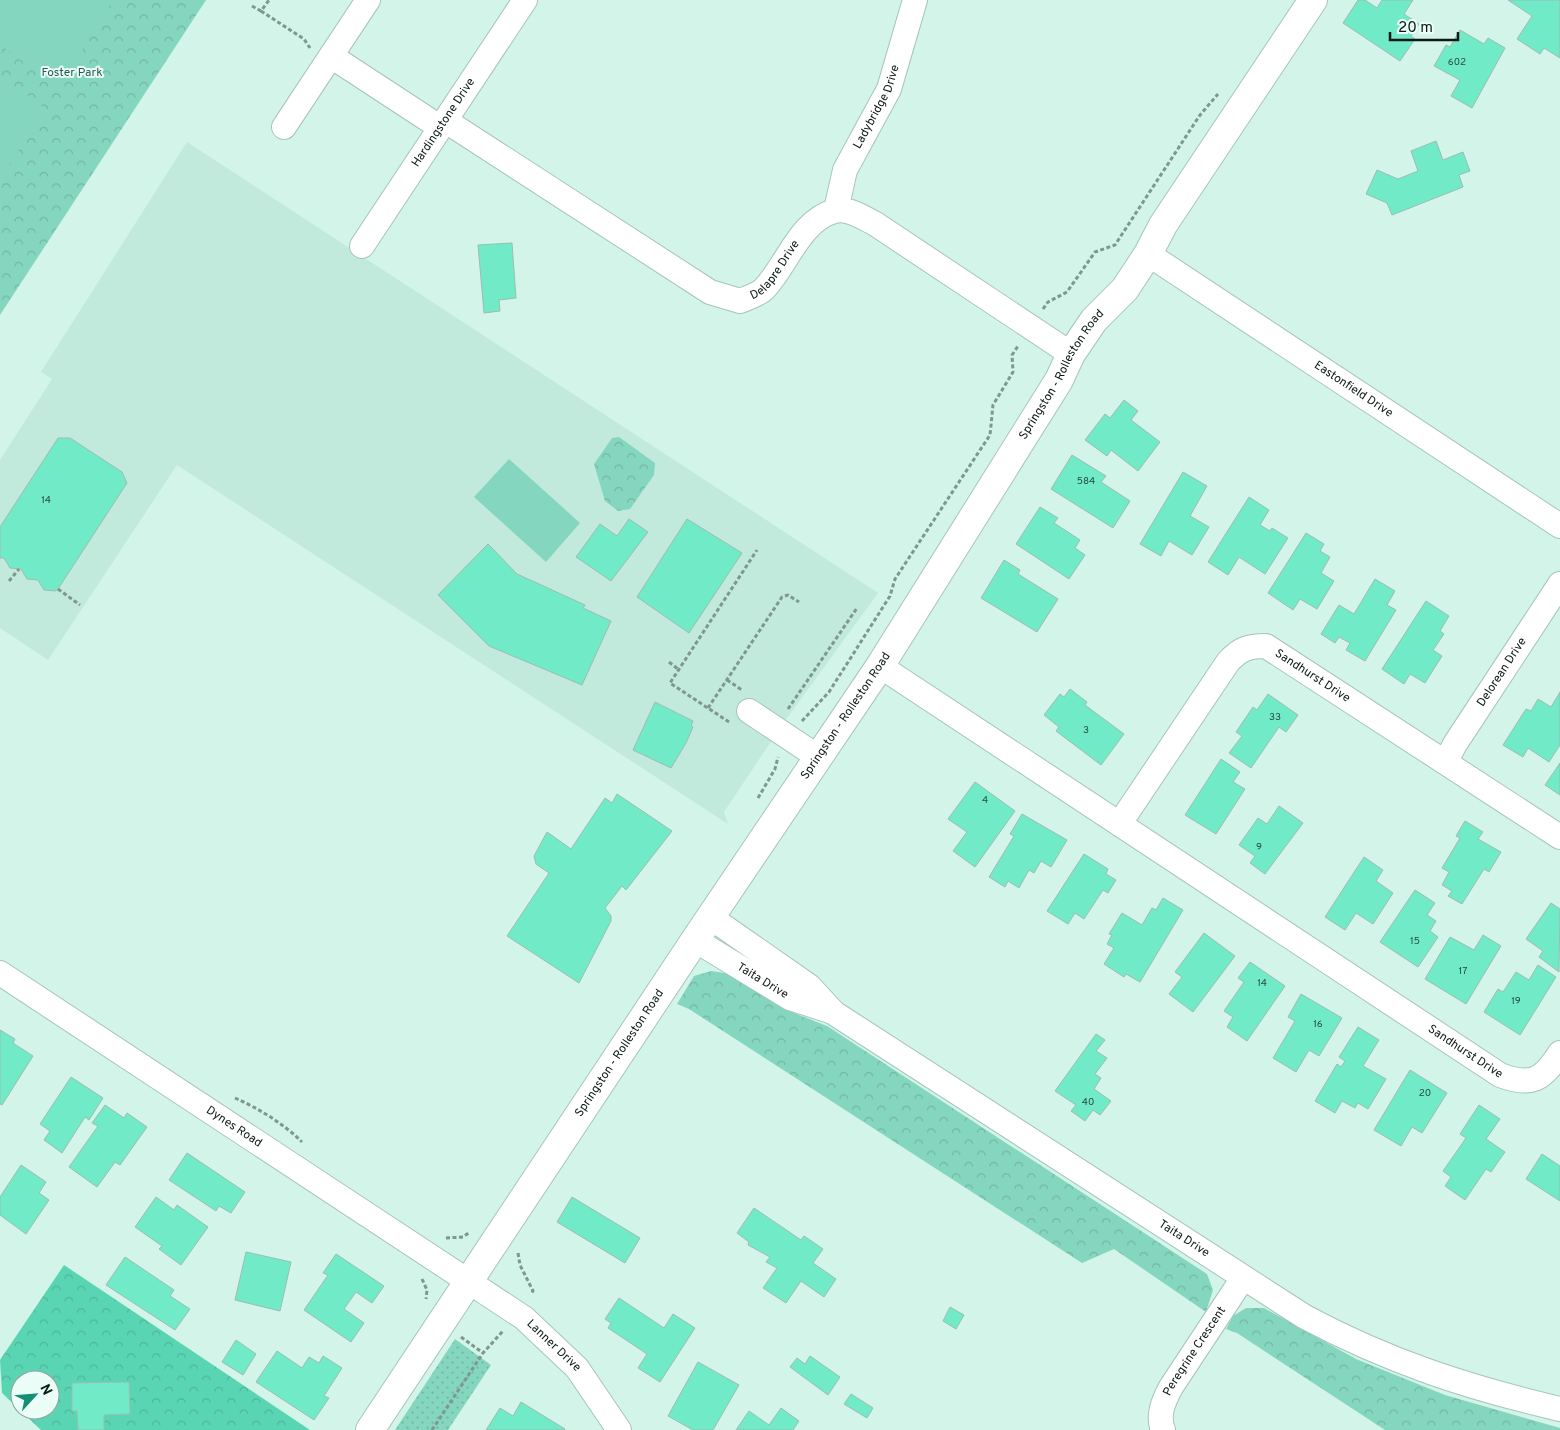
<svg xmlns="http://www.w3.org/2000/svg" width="1560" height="1430" font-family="Overpass,sans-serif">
<defs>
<pattern id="grass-dots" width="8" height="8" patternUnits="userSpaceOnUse" patternTransform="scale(1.25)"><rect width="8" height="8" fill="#85d6be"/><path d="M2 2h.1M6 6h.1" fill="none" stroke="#72b7a2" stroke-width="1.8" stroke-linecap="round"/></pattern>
<pattern id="forest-crowns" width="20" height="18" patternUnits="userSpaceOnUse" patternTransform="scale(1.25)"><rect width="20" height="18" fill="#5ad5b4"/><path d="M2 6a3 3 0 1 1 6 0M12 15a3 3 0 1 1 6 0" fill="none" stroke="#4db69a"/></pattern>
<pattern id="park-crowns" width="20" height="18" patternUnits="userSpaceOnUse" patternTransform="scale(1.25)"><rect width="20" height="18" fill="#85d6be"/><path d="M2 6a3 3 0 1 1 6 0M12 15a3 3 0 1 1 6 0" fill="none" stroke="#72b7a2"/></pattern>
</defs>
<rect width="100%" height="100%" fill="#d3f4e8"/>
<path fill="#c1eadc" d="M187,142L878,593L784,722L724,812L728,824L177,465L48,660L0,628V460L52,379L41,372Z"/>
<path fill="url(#grass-dots)" d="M455,1339L491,1365L448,1430H395Z"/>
<path fill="url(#forest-crowns)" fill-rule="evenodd" d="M64,1265L310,1430H41L2,1393L0,1360ZM20,1380H50V1410H20Z"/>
<g fill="url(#park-crowns)">
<path d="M0,0H206L0,315Z"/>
<path d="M619,437L655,463L654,475L630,509L618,511L605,501L594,464L612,438Z"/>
<path d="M711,971L731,974L794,1013L827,1026L1207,1274L1213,1290L1206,1312L1114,1249L1082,1263L689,1009L677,1004L694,976Z"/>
<path d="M1246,1308H1264L1356,1359L1445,1395L1560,1428V1430H1385L1237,1333L1226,1329L1233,1316Z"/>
</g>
<g fill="#85d6be">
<path d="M0,0H113L59,87L0,45Z"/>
<path d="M0,77L45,108L0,180Z"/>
<path d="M509,459L580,523L546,562L474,497Z"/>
</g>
<g fill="#71eac8" stroke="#9dbcb1">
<path d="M1358,0H1365L1377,8L1382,0H1413L1404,14L1419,24L1411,36L1415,39L1400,61L1343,23Z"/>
<path d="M1508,0H1560V58L1544,48L1540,54L1517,39L1532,16Z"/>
<path d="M1460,30L1484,44L1488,38L1505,48L1472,108L1451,96L1460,80L1434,66L1446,45L1450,47Z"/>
<path d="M1436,141L1443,160L1463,152L1470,171L1459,175L1463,187L1392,215L1387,203L1366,194L1377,170L1398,179L1418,171L1411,151Z"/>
<path d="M512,243L516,298L499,300L500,311L484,313L478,245Z"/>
<path d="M1124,400L1138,411L1131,420L1160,442L1138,471L1111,450L1107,456L1085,440L1105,414L1110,418Z"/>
<path d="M58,438H70L122,472L127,483L58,589L56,591L44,590L38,580L27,579L21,569L10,568L4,558H0V527Z"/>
<path d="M1072,455L1106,476L1101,482L1130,501L1113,528L1051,489Z"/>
<path d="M1183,472L1207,486L1190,516L1209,527L1192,555L1169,541L1161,556L1140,544Z"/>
<path d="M1249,497L1269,510L1260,525L1270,531L1272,528L1288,538L1265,574L1239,557L1228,575L1208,562Z"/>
<path d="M1040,507L1058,518L1054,523L1080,540L1075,548L1085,555L1069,579L1016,544Z"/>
<path d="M629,519L648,532L611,581L576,557L600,524L617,536Z"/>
<path d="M687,519L742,553L689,633L637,597Z"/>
<path d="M1306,533L1324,544L1320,551L1330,557L1321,573L1334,581L1317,609L1300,599L1293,610L1268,593Z"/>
<path d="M488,544L517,574L585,605L583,608L611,621L582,685L489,646L438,595Z"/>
<path d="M1004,560L1020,570L1018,574L1058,599L1037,632L981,598Z"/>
<path d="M1375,579L1395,591L1387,605L1396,610L1365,661L1346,650L1350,643L1339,637L1335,643L1321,634L1339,605L1354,614Z"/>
<path d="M1426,601L1449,616L1440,631L1444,634L1433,650L1442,656L1425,683L1410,674L1404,684L1382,669Z"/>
<path d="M1070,689L1087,702L1085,705L1124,734L1101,765L1056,731L1059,727L1044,715L1060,694L1064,697Z"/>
<path d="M1560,692V745L1549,762L1528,748L1523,757L1503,745L1526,709L1531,711L1538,699L1551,707Z"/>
<path d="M1268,694L1298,715L1286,732L1279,727L1251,768L1229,753L1242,736L1236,732L1253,707L1257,710Z"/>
<path d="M655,702L693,721L691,726L693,727L686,743L671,768L633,750Z"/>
<path d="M1221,759L1240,772L1233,782L1245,789L1216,834L1185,815Z"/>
<path d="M1560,763V795L1545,785Z"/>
<path d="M975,782L1015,811L975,867L953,851L967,832L948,819Z"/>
<path d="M617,794L672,831L626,890L622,886L605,908L611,916V921L579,983L507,936L549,873L536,864L534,856L547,832L571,849L605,798L612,803Z"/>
<path d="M1279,806L1303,823L1265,874L1250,863L1255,856L1239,845L1258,818L1267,824Z"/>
<path d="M1022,814L1067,840L1051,867L1041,861L1034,873L1029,870L1019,888L1008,881L1005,887L989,877L1014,836L1010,834Z"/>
<path d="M1465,821L1483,832L1478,839L1501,852L1489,872L1484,869L1462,904L1448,896L1452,891L1442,885L1449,872L1442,868L1460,838L1456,836Z"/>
<path d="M1084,854L1108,869L1106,874L1116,880L1108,893L1103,890L1084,919L1075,913L1068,924L1047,911Z"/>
<path d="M1364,857L1383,870L1376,881L1393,893L1373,924L1356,913L1345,930L1325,917Z"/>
<path d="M1415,890L1435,903L1427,915L1436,921L1430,931L1438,937L1418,967L1380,942Z"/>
<path d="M1163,898L1183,910L1140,982L1126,974L1124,977L1104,964L1114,948L1107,944L1112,935L1109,934L1122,913L1142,925L1152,908L1156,910Z"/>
<path d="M1551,903L1560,909L1559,972L1539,957L1543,951L1526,939Z"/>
<path d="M1204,933L1235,956L1193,1012L1169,994L1182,977L1175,972Z"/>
<path d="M1483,935L1501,946L1466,1004L1425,979L1450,937L1474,950Z"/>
<path d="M1250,962L1285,986L1247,1041L1227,1027L1233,1017L1224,1011L1244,982L1238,978Z"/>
<path d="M1538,965L1556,977L1520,1035L1484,1012L1498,989L1503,992L1516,972L1529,980Z"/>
<path d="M1301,994L1342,1018L1319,1056L1309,1050L1296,1072L1273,1058L1295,1021L1288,1017Z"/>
<path d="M1358,1027L1379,1040L1363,1066L1386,1079L1368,1109L1358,1103L1355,1108L1342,1101L1335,1113L1315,1101L1337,1064L1341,1067L1345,1061L1339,1057Z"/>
<path d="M0,1030L15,1039L13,1043L33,1056L2,1105L0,1104Z"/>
<path d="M1096,1034L1105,1040L1096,1051L1107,1058L1095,1074L1101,1078L1094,1089L1111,1101L1100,1115L1093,1110L1085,1121L1071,1111L1076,1105L1055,1091Z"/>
<path d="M1410,1070L1447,1093L1422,1133L1412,1127L1401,1146L1374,1130Z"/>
<path d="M71,1077L103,1098L89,1120L85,1117L62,1153L44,1140L50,1131L40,1124Z"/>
<path d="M105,1105L124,1118L127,1113L147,1127L120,1165L115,1162L97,1187L69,1167L98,1126L92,1123Z"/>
<path d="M1479,1105L1500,1119L1486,1139L1505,1152L1491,1172L1486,1169L1465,1200L1445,1186L1451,1177L1443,1171L1466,1138L1460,1134Z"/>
<path d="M187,1153L245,1192L231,1213L219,1206L216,1211L169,1180Z"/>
<path d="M1542,1154L1560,1166V1201L1526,1179Z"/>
<path d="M21,1165L46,1182L39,1193L49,1200L26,1234L0,1215V1197Z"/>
<path d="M156,1197L174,1210L177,1205L208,1227L181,1265L159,1249L162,1246L135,1227Z"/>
<path d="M572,1197L640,1238L625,1263L557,1222Z"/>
<path d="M754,1208L801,1240L804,1236L823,1249L813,1263L836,1279L824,1297L801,1281L786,1303L763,1288L777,1268L766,1262L770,1257L748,1245L749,1242L737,1233Z"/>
<path d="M246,1252L291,1262L280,1311L235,1300Z"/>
<path d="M336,1254L384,1286L372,1303L356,1292L344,1309L364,1323L351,1342L304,1310L328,1275L323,1273Z"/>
<path d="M125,1257L174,1290L170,1296L190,1309L175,1330L106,1285Z"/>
<path d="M619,1298L664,1328L673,1314L695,1328L660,1382L638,1368L647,1354L608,1328L611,1323L605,1319Z"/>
<path d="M950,1307L964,1315L956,1329L943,1321Z"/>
<path d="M236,1340L256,1354L243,1375L222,1362Z"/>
<path d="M277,1351L302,1368L309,1357L319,1363L323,1356L342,1368L324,1396L329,1398L314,1420L256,1382Z"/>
<path d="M810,1356L840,1377L828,1395L790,1367L797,1358L805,1364Z"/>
<path d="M698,1362L739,1385L713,1430H693L668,1416Z"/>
<path d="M129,1382L130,1414L104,1415V1430H78L77,1411H72V1383Z"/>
<path d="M851,1394L873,1408L867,1418L844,1404Z"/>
<path d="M521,1402L565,1429L564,1430H486L500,1408L513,1416Z"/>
<path d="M781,1408L799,1421L793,1430H736L749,1411L769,1425Z"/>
</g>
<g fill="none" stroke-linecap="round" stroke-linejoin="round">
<defs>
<g id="minor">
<path d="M331,56L441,128"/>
<path id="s1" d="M446,121L710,292L740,301C747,298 758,295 764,289C787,265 800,220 835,211C848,207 863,218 874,223L1071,354"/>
<path d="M284,127L368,0"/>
<path id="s2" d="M836,210L845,170L889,89L915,0"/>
<path id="s3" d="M362,246L525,0"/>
<path id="s4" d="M1148,254L1560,526"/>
<path id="s5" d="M880,666L1500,1075C1531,1087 1543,1080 1560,1053"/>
<path d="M749,711L818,757"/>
<path id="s6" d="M1446,761L1455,744L1560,584"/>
<path id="s7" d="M1120,823L1228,662C1240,649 1248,646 1266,646L1560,837"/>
<path id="s8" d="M710,917L809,986L834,1013L1305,1317C1390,1362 1466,1387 1560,1409"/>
<path id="s9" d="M695,940L790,998L830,1011"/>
<path id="s10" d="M0,973L524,1318L577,1368L619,1430"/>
<path id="s11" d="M1163,1430C1157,1415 1164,1400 1171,1387L1243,1278"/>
</g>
<g id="major">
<path id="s12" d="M370,1430L695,940L880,666L1059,380L1071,354L1094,320L1125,289L1148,254L1163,225L1313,0"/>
</g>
</defs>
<use href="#minor" stroke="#a6c5ba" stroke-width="26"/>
<use href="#major" stroke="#a6c5ba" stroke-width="30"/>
<g stroke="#7f978e" stroke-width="3" stroke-dasharray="4 2.5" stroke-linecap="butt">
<path d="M252,6L261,11L269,0"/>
<path d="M261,11L304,39L310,48"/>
<path d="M1043,309L1048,302L1067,292L1095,252L1115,245L1200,115L1218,94"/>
<path d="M9,581L19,569"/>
<path d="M58,589L80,605"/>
<path d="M669,662L678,669"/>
<path d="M727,680L742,690"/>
<path d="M708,708L782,597L788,595L799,602"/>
<path d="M788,709L857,608"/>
<path d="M802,721L829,692L890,596L895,579L990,435L993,405L1013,372L1012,355L1018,346"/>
<path d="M729,722L670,683L757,550"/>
<path d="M758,798L775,769L778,757"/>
<path d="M235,1098C258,1108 284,1124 302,1142"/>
<path d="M446,1238L463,1237L470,1232"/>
<path d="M518,1253L520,1265L533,1291L531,1294"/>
<path d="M422,1279L427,1290L426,1299"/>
<path d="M461,1337L483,1353"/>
<path d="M432,1430L483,1353L503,1331"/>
</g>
<use href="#minor" stroke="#fff" stroke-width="24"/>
<use href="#major" stroke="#fff" stroke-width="28"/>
</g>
<g text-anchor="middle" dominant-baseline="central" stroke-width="4" stroke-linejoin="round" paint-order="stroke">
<g font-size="10" fill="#264d42">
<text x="1457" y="62">602</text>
<text x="1086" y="481">584</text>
<text x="46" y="500">14</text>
<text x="1275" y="717">33</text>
<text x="1086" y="730">3</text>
<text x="985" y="800">4</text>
<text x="1259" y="847">9</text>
<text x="1415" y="941">15</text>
<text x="1463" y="971">17</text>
<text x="1262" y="983">14</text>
<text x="1516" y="1001">19</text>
<text x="1318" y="1024">16</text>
<text x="1425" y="1093">20</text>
<text x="1088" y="1102">40</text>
</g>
<g font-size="12" fill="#285b4c" stroke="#eafdf7">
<text x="72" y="73">Foster Park</text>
</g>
<g font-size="12" fill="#0d1915" stroke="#eafdf7">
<text stroke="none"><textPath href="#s2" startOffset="112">Ladybridge Drive</textPath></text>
<text stroke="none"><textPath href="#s3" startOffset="148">Hardingstone Drive</textPath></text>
<text stroke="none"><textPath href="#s1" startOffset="394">Delapre Drive</textPath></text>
<text stroke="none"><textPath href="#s12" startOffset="1262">Springston - Rolleston Road</textPath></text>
<text stroke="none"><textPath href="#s4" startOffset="246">Eastonfield Drive</textPath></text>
<text stroke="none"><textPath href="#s6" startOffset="105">Delorean Drive</textPath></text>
<text stroke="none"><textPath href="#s7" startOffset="292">Sandhurst Drive</textPath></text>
<text stroke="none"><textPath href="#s12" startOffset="858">Springston - Rolleston Road</textPath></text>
<text stroke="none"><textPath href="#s9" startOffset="79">Taita Drive</textPath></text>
<text stroke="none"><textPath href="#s5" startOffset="701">Sandhurst Drive</textPath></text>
<text stroke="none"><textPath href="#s12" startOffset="452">Springston - Rolleston Road</textPath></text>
<text stroke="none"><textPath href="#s10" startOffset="280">Dynes Road</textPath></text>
<text stroke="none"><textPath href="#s8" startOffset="574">Taita Drive</textPath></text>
<text stroke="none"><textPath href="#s10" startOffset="668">Lanner Drive</textPath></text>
<text stroke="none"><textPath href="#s11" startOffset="88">Peregrine Crescent</textPath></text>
</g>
</g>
<g transform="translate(35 1395) rotate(64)"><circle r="24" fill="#eafdf7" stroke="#92a29d"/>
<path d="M0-4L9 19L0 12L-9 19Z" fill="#148f74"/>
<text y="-8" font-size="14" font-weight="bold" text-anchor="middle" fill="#0d1915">N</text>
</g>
<path d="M1390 32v8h68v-8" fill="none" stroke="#0d1915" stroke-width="2.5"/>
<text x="1398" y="32" font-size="15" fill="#0d1915" stroke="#eafdf7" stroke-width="4" paint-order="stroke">20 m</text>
</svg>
